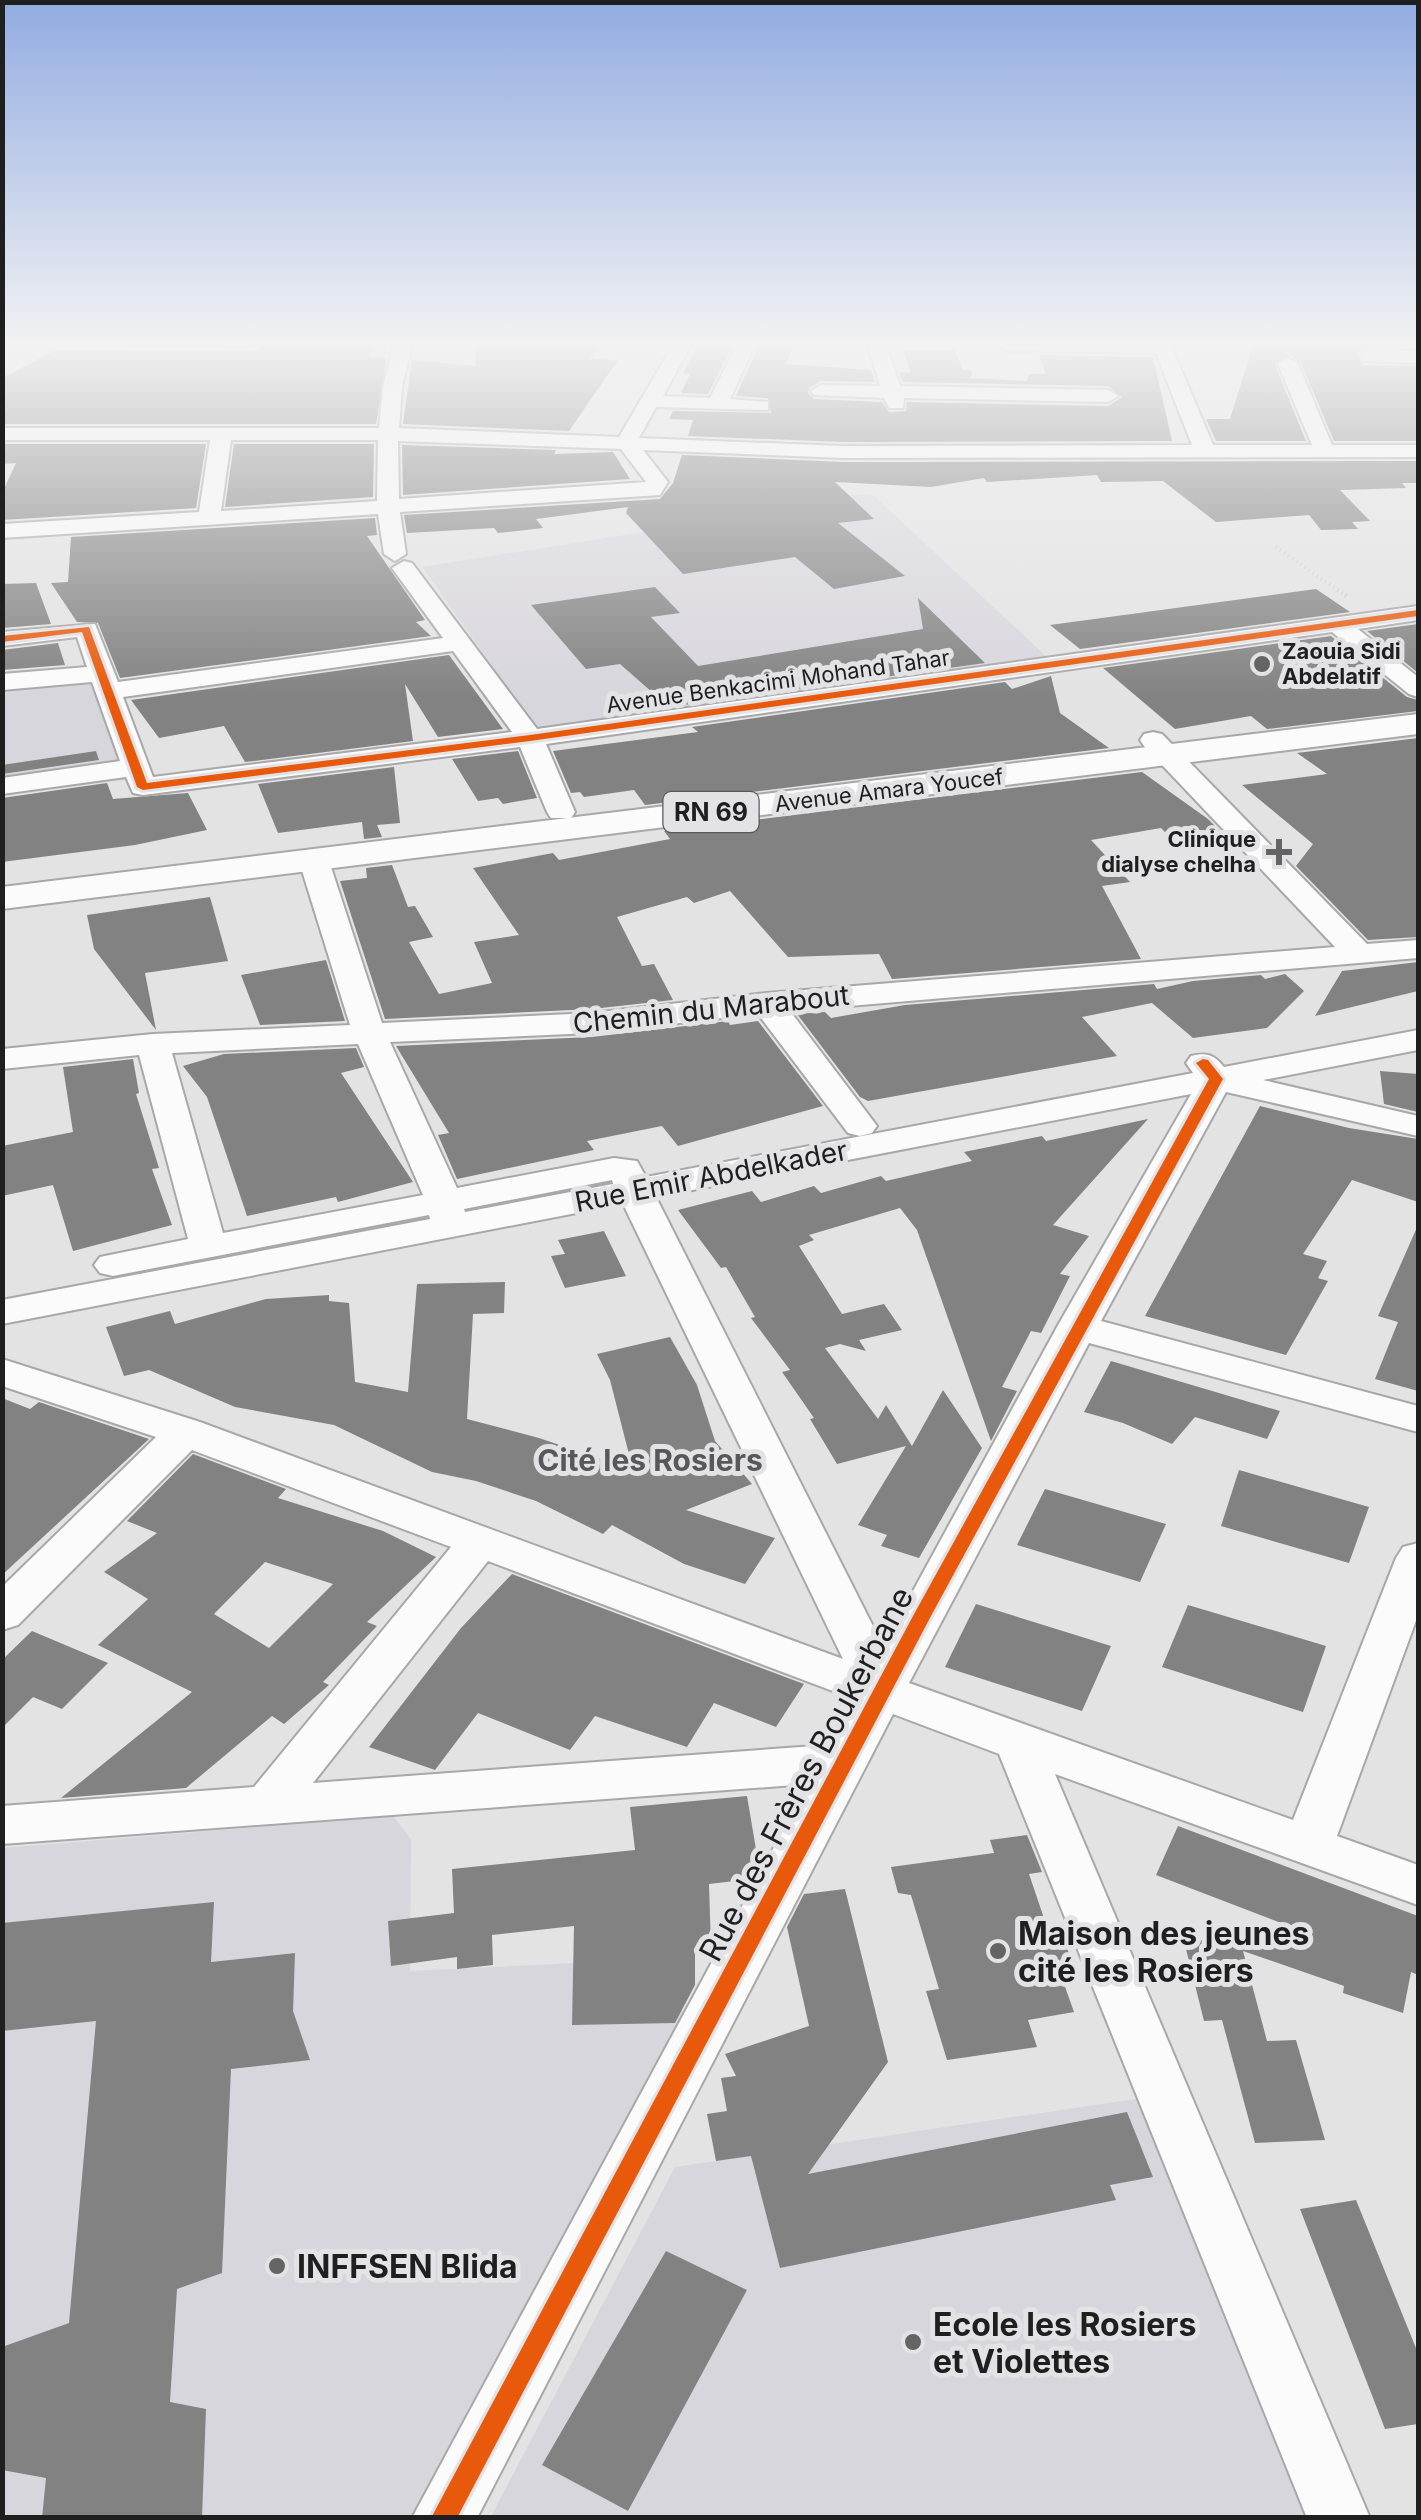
<svg xmlns="http://www.w3.org/2000/svg" width="1421" height="2520" font-family="Inter,sans-serif">
<rect width="100%" height="100%" fill="#e3e3e4"/>
<g fill="#d8d6dd">
<path d="M416,345H674L664,362L578,358L550,371L407,362Z"/>
<path d="M872,494L1047,657L539,732L422,567L701,523L814,497Z"/>
<path d="M98,676L126,764L3,781L2,687Z"/>
<path d="M393,1816L411,1839L410,1971L596,1962L586,2015L686,2011L418,2517L3,2518V1848Z"/>
<path d="M1149,2097L1310,2518H490L675,2167Z"/>
</g>
<g fill="#828283" fill-rule="evenodd">
<path d="M265,345H378L368,357L387,358L376,424H2V378L56,350L255,351Z"/>
<path d="M476,345H600L590,359L618,360L569,431L403,424L412,360L475,366Z"/>
<path d="M698,345H733L708,394L681,393L690,374L683,373Z"/>
<path d="M759,345H794L786,364L871,370L875,382L821,381L809,388L808,393L814,399L882,402L889,412L906,411L907,402L1108,406L1122,397L1108,386L903,382L899,372L911,373L903,350H955L963,370L972,371L971,378L1027,381L1029,374H1046L1039,355L1153,357L1172,441L843,442L688,436L693,420L669,419L673,411L771,413L768,398L736,396Z"/>
<path d="M1253,345H1418L1369,347L1358,353L1362,365L1418,366V441H1334L1301,363L1290,355L1275,365L1306,441H1216L1206,419H1230Z"/>
<path d="M2,444H206L196,508L2,520V493L16,463L2,464Z"/>
<path d="M234,444H374L373,497L225,507Z"/>
<path d="M402,445L556,450L554,454L613,452L630,479L403,495Z"/>
<path d="M682,455L843,462L1418,461V483H1402L1406,488L1340,490L1370,521L1352,522L1358,529L1321,530L1309,515L1216,522L1163,481L1101,482L1097,475L987,482L984,478L931,487L835,482L874,519L838,523L905,576L834,589L795,557L683,574L626,513L628,507L536,519L543,528L498,533L494,528L407,533L404,515L660,499L673,483Z"/>
<path d="M375,518L377,535L367,536L425,620L416,622L431,636L120,678L98,623L77,622L51,583L68,582L71,537Z"/>
<path d="M36,583L51,624L2,628V584Z"/>
<path d="M655,587L680,613L651,617L698,666L923,629L918,598L985,663L669,707L620,664L586,669L531,605Z"/>
<path d="M1316,589L1350,612L1080,649L1050,625Z"/>
<path d="M1418,624V673L1367,631Z"/>
<path d="M1331,636L1407,697L1418,700V711L1267,729L1251,716L1175,729L1103,668Z"/>
<path d="M58,643L65,665L2,670V650Z"/>
<path d="M449,655L503,729L438,737L405,684L413,741L245,762L224,726L159,738L131,700Z"/>
<path d="M1051,676L1060,713L1109,748L645,805L634,790L584,797L580,792L571,793L553,751L698,732L692,727L1005,682L1012,689Z"/>
<path d="M1418,738V937L1368,940L1296,866L1313,844L1242,785L1327,774L1297,753Z"/>
<path d="M96,751L99,760L2,774V765Z"/>
<path d="M518,751L537,798L503,804L498,798L478,801L452,759Z"/>
<path d="M394,767L400,823L377,825L382,837L364,839L362,822L278,833L258,784Z"/>
<path d="M1142,772L1208,819L1224,835L1176,843L1161,828L1091,840L1130,882L1102,886L1141,959L892,979L879,954L788,957L730,891L694,903L687,897L617,917L642,966L654,964L673,1000L592,1009L385,1019L340,881L367,878L366,868L392,865L408,907L415,906L433,937L409,942L439,994L492,983L474,942L519,935L473,868L553,853L559,860L670,839L664,831Z"/>
<path d="M107,783L113,799L188,793L207,830L135,845L2,862V798Z"/>
<path d="M210,897L228,961L145,973L156,1030L94,949L87,915Z"/>
<path d="M326,960L345,1021L260,1025L241,975Z"/>
<path d="M1418,962V991L1315,1016L1342,971Z"/>
<path d="M1285,974L1304,991L1267,1028L1193,1038L1152,1003L1082,1017L1117,1056L868,1101L860,1097L797,1014L825,1012L831,1018L905,1005L1154,984L1157,989L1193,981L1261,975L1265,979Z"/>
<path d="M728,1021L730,1025L758,1021L823,1106L678,1146L662,1126L587,1141L594,1150L457,1179L438,1135L449,1133L396,1046L592,1037Z"/>
<path d="M356,1048L364,1067L341,1073L413,1182L338,1202L336,1197L247,1216L207,1097L183,1066L224,1054Z"/>
<path d="M133,1059L139,1093L136,1094L159,1168L152,1169L172,1225L73,1251L53,1185L2,1196V1146L73,1132L63,1067Z"/>
<path d="M1380,1071L1418,1074V1112L1384,1104Z"/>
<path d="M1260,1106L1349,1128L1418,1139V1202L1352,1180L1303,1254L1327,1261L1318,1278L1328,1281L1286,1355L1145,1316Z"/>
<path d="M1148,1119L1053,1225L1089,1236L1060,1274L1070,1276L1041,1333L1031,1331L1002,1387L1017,1391L991,1441L917,1230L900,1208L809,1235L814,1240L799,1246L842,1314L884,1304L902,1330L859,1340L866,1351L840,1344L825,1348L878,1419L886,1405L912,1446L943,1390L982,1448L919,1558L881,1546L887,1535L858,1525L906,1446L837,1464L810,1419L814,1418L782,1372L790,1370L751,1318L755,1317L726,1267L721,1268L678,1210L752,1191L761,1202L814,1186L821,1193L881,1176L886,1181L972,1161L964,1152L1042,1136L1046,1141Z"/>
<path d="M1418,1225V1391L1375,1379L1398,1322L1378,1316Z"/>
<path d="M604,1231L626,1276L565,1288L551,1256L565,1254L558,1240Z"/>
<path d="M505,1282L504,1313L473,1314L467,1419L539,1438L633,1470L610,1380L597,1354L670,1337L697,1385L715,1441L752,1484L686,1510L775,1538L745,1584L684,1564L612,1525L603,1534L536,1501L476,1481L432,1472L334,1425L235,1407L149,1370L124,1376L106,1327L170,1311L175,1324L266,1299L329,1295V1301L349,1303L355,1382L408,1392L417,1284Z"/>
<path d="M1111,1361L1280,1411L1267,1439L1195,1417L1172,1444L1123,1423L1084,1412Z"/>
<path d="M2,1398L30,1409L39,1402L149,1439L2,1575Z"/>
<path d="M193,1454L286,1489L278,1498L383,1531L436,1557L367,1622L377,1626L323,1682L329,1685L284,1724L272,1716L186,1788L61,1798L192,1692L98,1645L148,1599L104,1572L157,1533L127,1521ZM265,1562L333,1584L269,1648L214,1614Z"/>
<path d="M1239,1470L1369,1507L1349,1563L1221,1526Z"/>
<path d="M1045,1489L1166,1524L1140,1582L1017,1545Z"/>
<path d="M512,1574L804,1684L776,1727L714,1703L687,1747L595,1716L570,1750L478,1713L435,1770L369,1747L461,1628Z"/>
<path d="M976,1604L1111,1646L1082,1711L945,1667Z"/>
<path d="M1188,1605L1326,1646L1303,1712L1162,1667Z"/>
<path d="M32,1631L108,1663L62,1709L33,1697L2,1728V1660Z"/>
<path d="M747,1796L759,1867L752,1879L709,1884L711,1948L695,1949V1985L675,2023L572,2025L574,1926L492,1935L493,1965L457,1969V1957L391,1966L388,1921L454,1913L452,1869L635,1850L630,1807Z"/>
<path d="M1178,1826L1418,1916V1975L1411,1972L1403,2013L1343,1993L1344,1986L1243,1951L1267,2041L1296,2040L1325,2140L1255,2143L1222,2020L1204,2021L1184,1941L1312,1935L1156,1875Z"/>
<path d="M1027,1835L1042,1872L1029,1874L1049,1933L1061,1931L1073,1965L1058,1967L1074,2012L1028,2020L1037,2047L947,2060L926,1991L939,1989L911,1895L898,1893L891,1867L994,1853L990,1840Z"/>
<path d="M845,1889L888,2062L808,2174L1127,2112L1153,2177L1110,2185L1116,2200L780,2268L751,2156L716,2161L707,2114L727,2111L721,2078L736,2076L725,2054L809,2026L787,1927L804,1894Z"/>
<path d="M214,1902L211,1962L295,1953L293,2011L310,2060L231,2069L222,2273L177,2289L170,2402L206,2409L202,2518H42L46,2478L2,2470V2347L69,2323L96,2021L2,2031V1923Z"/>
<path d="M1356,2200L1418,2353V2424L1385,2429L1300,2209Z"/>
<path d="M666,2251L747,2290L628,2511L542,2465Z"/>
</g>
<g fill="none" stroke-linecap="round" stroke-linejoin="round">
<defs>
<g id="minor">
<path d="M2,345H14L2,352Z"/>
<path d="M394,345H412L402,387L399,428L619,437L673,345H691L663,396L710,398L737,345H755L730,399L768,402V410L656,407L639,438L843,446L1192,445L1156,353L1007,351L998,345H1171L1213,445H1312L1278,364L1288,358L1298,364L1332,445H1418V457L843,458L643,450L668,482L660,495L400,512L406,554L395,561L384,554L378,514L2,538V524L199,512L210,440H2V428H379L383,387ZM231,440H378L377,501L221,511ZM398,441L621,449L646,482L399,499Z"/>
<path d="M868,345H886L900,386L1108,390L1118,396L1108,402L904,398L903,408H889L884,398L814,395L811,391L821,385L880,386Z"/>
<path d="M1369,351H1418V363L1362,361V353Z"/>
<path d="M404,561L412,563L537,729L1418,606V620L1358,629L1418,677V697L1409,694L1332,632L546,744L575,812L571,818H551L547,812L520,747L143,795L133,793L126,777L2,794V778L120,761L92,682L2,690V674L87,667L77,637L2,646V632L95,624L118,682L443,638L392,568ZM453,651L512,732L153,777L123,697Z"/>
<path d="M1153,732L1162,734L1367,944L1418,940V958L790,1011L877,1126L872,1133L860,1136L848,1133L758,1014L592,1033L390,1042L457,1188L614,1158L637,1161L646,1177L1193,1073L1186,1063L1191,1056C1207,1052 1214,1055 1224,1067L1418,1030V1050L1263,1080L1418,1116V1136L1226,1092L1101,1321L1418,1406V1432L1089,1343L909,1683L1293,1820L1396,1558L1403,1547L1418,1543V1615L1337,1836L1418,1865V1905L1055,1774L1370,2518H1307L999,1754L893,1714L477,2518H412L808,1784L2,1844V1806L254,1787L451,1547L192,1450L18,1625L2,1630V1587L156,1437L2,1386V1359L200,1422L843,1659L623,1204L2,1324V1300L430,1219L429,1215L113,1276L100,1273L94,1265L100,1257L188,1239L139,1055L2,1069V1049L153,1034L350,1025L299,861L304,855H324L329,861L382,1023L592,1013L767,993L1335,947L1144,746L1140,740L1144,734ZM358,1044L423,1195L223,1233L172,1053ZM1191,1094L1057,1327L883,1646L656,1197ZM612,1180L613,1184L465,1212L464,1209ZM488,1561L854,1699L828,1745L313,1783Z"/>
</g>
<path id="major" d="M1418,714V734L2,909V887Z"/>
</defs>
<use href="#minor" stroke="#a8a7a9" stroke-width="4"/>
<use href="#major" stroke="#a8a7a9" stroke-width="4"/>
<path stroke="#cecdce" stroke-width="4" stroke-dasharray="1 4" stroke-linecap="butt" d="M1276,547L1349,598"/>
<path stroke="#cecdce" stroke-width="5" stroke-dasharray="1 5" stroke-linecap="butt" d="M1345,595L1349,598"/>
<use href="#minor" fill="#fbfbfb" fill-rule="evenodd"/>
<use href="#major" fill="#fbfbfb" fill-rule="evenodd"/>
<defs>
<g id="cycleway">
<path d="M1418,610V616L530,741L143,790L137,787L82,632L2,642V636L89,627L147,783L530,735Z"/>
<path d="M1203,1059L1208,1060L1223,1079L931,1616L457,2518H431L913,1616L1209,1079L1196,1063Z"/>
</g>
</defs>
<use href="#cycleway" stroke="#e3e2e5" stroke-width="6"/>
<use href="#cycleway" fill="#e8590c" fill-rule="evenodd"/>
</g>
<linearGradient id="sky" x2="0" y2="1"><stop stop-color="#92ace1"/><stop offset="0.49" stop-color="#f2f2f3"/><stop offset="1" stop-color="#f2f2f3" stop-opacity="0"/></linearGradient>
<rect width="1421" height="698" fill="url(#sky)"/>
<g fill="#646465" stroke="#e3e2e5" stroke-width="4">
<circle cx="1262" cy="664" r="10"/>
<path d="M1274 837h10v10h10v10h-10v10h-10v-10h-10v-10h10z"/>
<circle cx="998" cy="1951" r="10"/>
<circle cx="277" cy="2266" r="10"/>
<circle cx="913" cy="2342" r="10"/>
</g>
<g text-anchor="middle" dominant-baseline="central" stroke-width="10" stroke-linejoin="round" paint-order="stroke">
<g font-size="22" font-weight="bold" fill="#1f1f20" stroke="#e3e2e5" text-anchor="start">
<text x="1282" y="651">Zaouia Sidi<tspan x="1282" dy="25">Abdelatif</tspan></text>
<text x="1256" y="839" text-anchor="end">Clinique<tspan x="1256" dy="25">dialyse chelha</tspan></text>
</g>
<g font-size="22" fill="#1f1f20" stroke="#e3e2e5">
<text transform="translate(778 681) rotate(-8)">Avenue Benkacimi Mohand Tahar</text>
<text transform="translate(889 790) rotate(-7)">Avenue Amara Youcef</text>
</g>
<rect fill="#e3e2e5" stroke="#5a5a5b" stroke-width="2.5" x="663.5" y="792" width="95" height="40" rx="8"/>
<g font-size="25" font-weight="bold" fill="#1f1f20">
<text x="711" y="812">RN 69</text>
</g>
<g font-size="28" fill="#1f1f20" stroke="#e3e2e5">
<text transform="translate(711 1009) rotate(-6)">Chemin du Marabout</text>
<text transform="translate(711 1176) rotate(-11)">Rue Emir Abdelkader</text>
</g>
<g font-size="30" font-weight="bold" fill="#58575a" stroke="#e3e2e5">
<text x="650" y="1460">Cité les Rosiers</text>
</g>
<g font-size="32" fill="#1f1f20" stroke="#e3e2e5">
<text transform="translate(806 1774) rotate(-62)">Rue des Frères Boukerbane</text>
</g>
<g font-size="32" font-weight="bold" fill="#1f1f20" stroke="#e3e2e5" text-anchor="start">
<text x="1018" y="1933">Maison des jeunes<tspan x="1018" dy="37">cité les Rosiers</tspan></text>
<text x="297" y="2266">INFFSEN Blida</text>
<text x="933" y="2324">Ecole les Rosiers<tspan x="933" dy="37">et Violettes</tspan></text>
</g>
</g>
<rect width="1421" height="2520" fill="none" stroke="#1f1f20" stroke-width="10"/>
</svg>
